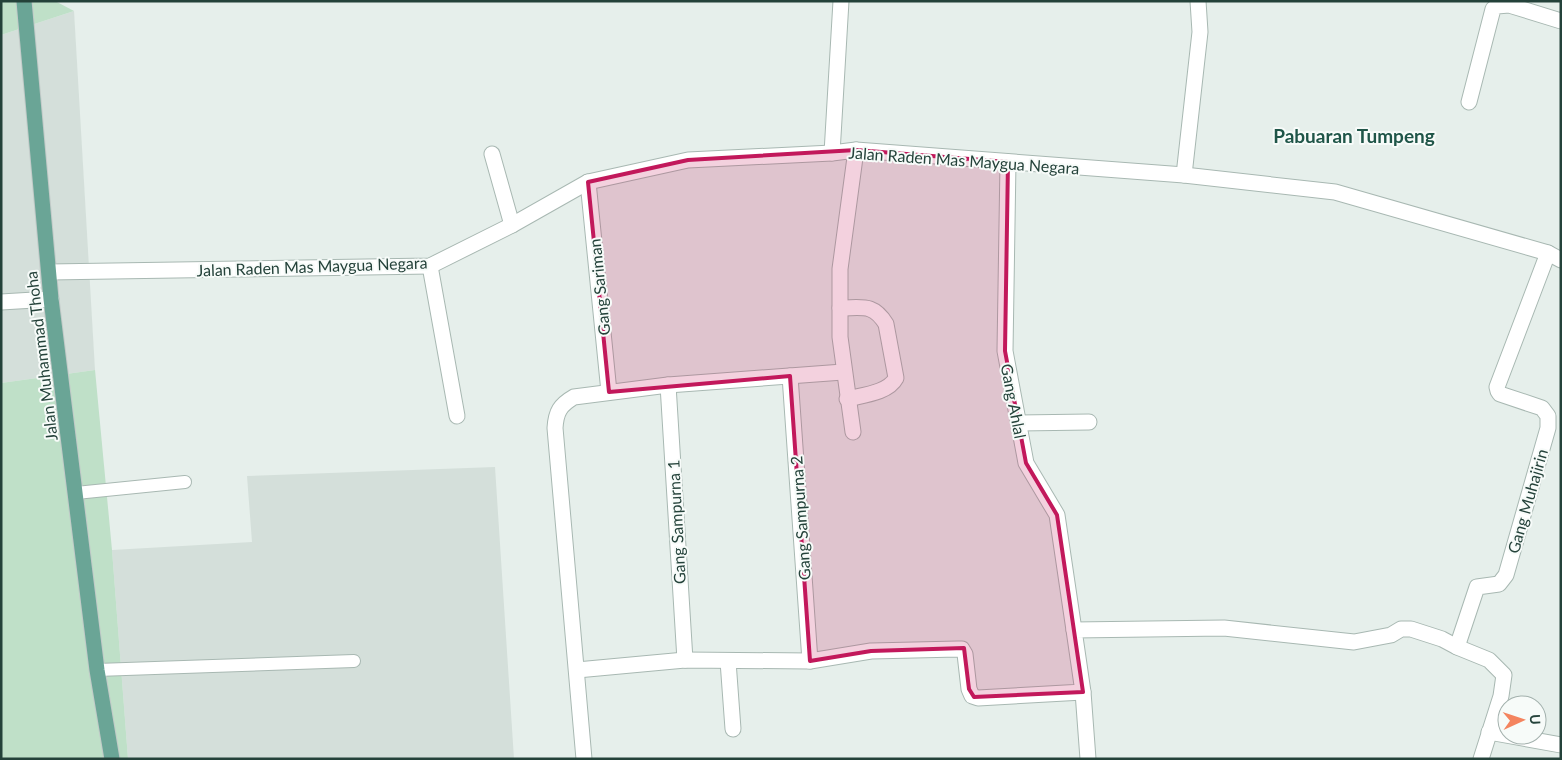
<svg xmlns="http://www.w3.org/2000/svg" width="1562" height="760" font-family="Lato,sans-serif">
<rect width="100%" height="100%" fill="#e6efeb"/>
<g fill="#d4dfda">
<path d="M74,11L95,370L1,383V35Z"/>
<path d="M495,467L514,759H128L112,550L252,542L247,476Z"/>
</g>
<g fill="#bfe0c8">
<path d="M1,1H55L74,11L1,35Z"/>
<path d="M95,370L112,550L128,759H1V383Z"/>
</g>
<g fill="none" stroke-linecap="round" stroke-linejoin="round">
<defs>
<g id="lane">
<path d="M76,493L185,482"/>
<path d="M97,670L354,661"/>
</g>
<g id="street">
<path d="M1469,102L1493,9L1497,6L1509,5L1561,21"/>
<path d="M832,153L841,1"/>
<path d="M492,154L512,225"/>
<path d="M1008,162L1005,351L1026,463L1057,515L1074,630"/>
<path d="M1184,175L1200,32L1198,1"/>
<path d="M588,182L609,392"/>
<path d="M430,266L457,416"/>
<path d="M49,272L430,266L512,225L588,182L688,160L832,153L856,150L1184,175L1335,192L1548,253L1561,260"/>
<path d="M1,302L51,299"/>
<path d="M840,308C862,308 873,303 886,324L896,378C888,393 863,395 847,399"/>
<path d="M790,376L810,661"/>
<path d="M668,385L685,660"/>
<path d="M1019,423L1089,422"/>
<path d="M853,432L840,337V269L856,150"/>
<path d="M1457,647L1477,587L1499,584L1506,575L1548,428V416L1542,408L1500,394L1498,391L1497,387L1548,253"/>
<path d="M728,661L733,729"/>
<path d="M577,670L685,660L810,661L871,651L958,649H962L965,654L969,689L972,696L978,698L1083,692L1074,630L1224,628L1354,642L1391,635L1401,629H1411L1442,639L1457,647L1489,660L1504,675L1501,696L1481,759"/>
<path d="M1083,692L1088,759"/>
<path d="M1489,732L1561,745"/>
<path d="M584,759L555,428C556,412 560,405 574,397L668,385L843,372"/>
</g>
<path id="primary" d="M24,1L51,299L97,670L112,759"/>
</defs>
<use href="#lane" stroke="#a8b8b2" stroke-width="14"/>
<use href="#street" stroke="#a8b8b2" stroke-width="17"/>
<use href="#primary" stroke="#c2cac8" stroke-width="17"/>
<use href="#lane" stroke="#fff" stroke-width="12"/>
<use href="#street" stroke="#fff" stroke-width="15"/>
<use href="#primary" stroke="#6aa596" stroke-width="15"/>
</g>
<path fill="#c2185b" fill-opacity="0.2" stroke="#c2185b" stroke-width="4" stroke-linejoin="round" d="M856,150L1008,162L1005,351L1026,463L1057,515L1083,692L974,697L969,689L964,648L871,651L810,661L790,376L609,392L588,182L688,160Z"/>
<g text-anchor="middle" dominant-baseline="central" stroke-width="4" stroke-linejoin="round" paint-order="stroke">
<g font-size="16" fill="#24423a" stroke="#f7fbf9">
<text transform="translate(964 160) rotate(4)">Jalan Raden Mas Maygua Negara</text>
<text transform="translate(312 266) rotate(-2)">Jalan Raden Mas Maygua Negara</text>
<text transform="translate(599 287) rotate(-96)">Gang Sariman</text>
<text transform="translate(41 356) rotate(-97)">Jalan Muhammad Thoha</text>
<text transform="translate(1014 401) rotate(79)">Gang Ahlal</text>
<text transform="translate(1527 501) rotate(-74)">Gang Muhajirin</text>
<text transform="translate(800 518) rotate(-94)">Gang Sampurna 2</text>
<text transform="translate(676 522) rotate(-93)">Gang Sampurna 1</text>
</g>
<g font-size="19" font-weight="bold" fill="#1f5548" stroke="#f7fbf9">
<text x="1354" y="135">Pabuaran Tumpeng</text>
</g>
</g>
<rect width="1562" height="760" fill="none" stroke="#24423a" stroke-width="5"/>
<g transform="translate(1522 720) rotate(87)"><circle r="24" fill="#f7fbf9" stroke="#a3b1ad"/>
<path d="M0-4L9 19L0 12L-9 19Z" fill="#f4845f"/>
<text y="-8" font-size="14" font-weight="bold" text-anchor="middle" fill="#24423a">U</text>
</g>
</svg>
